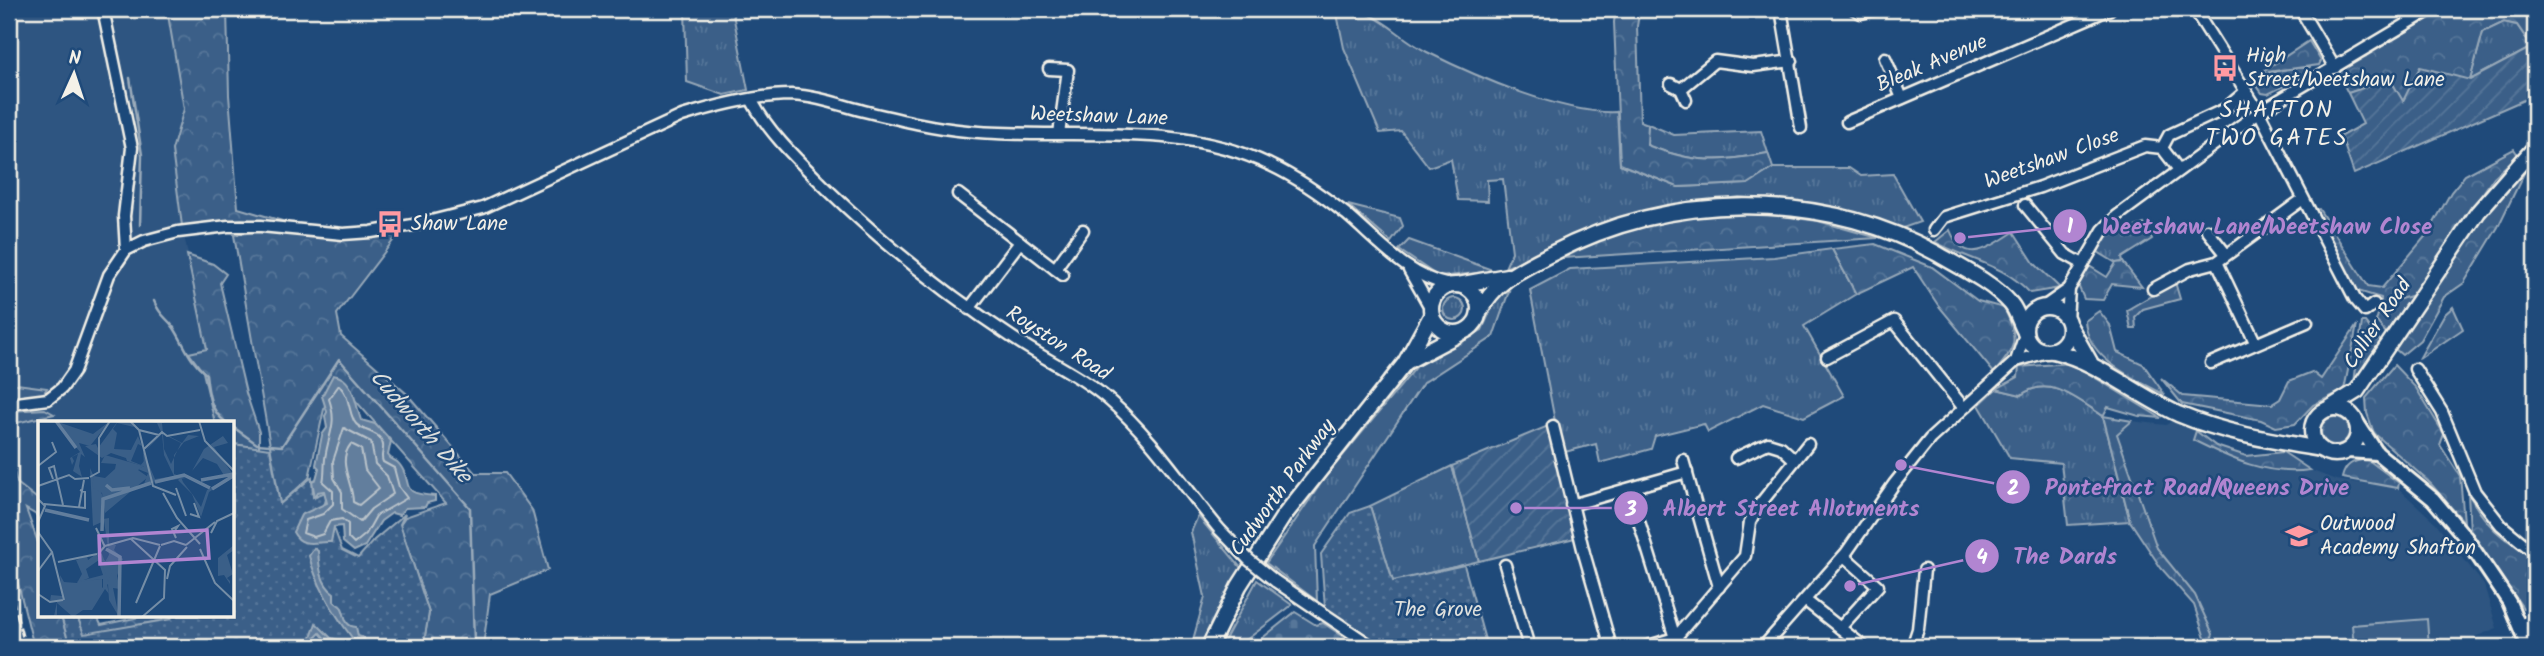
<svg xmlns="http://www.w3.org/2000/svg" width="2544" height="656" font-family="Kalam,sans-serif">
<defs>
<pattern id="grass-tufts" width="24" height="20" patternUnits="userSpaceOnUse" patternTransform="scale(1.75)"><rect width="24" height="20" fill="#3a5f88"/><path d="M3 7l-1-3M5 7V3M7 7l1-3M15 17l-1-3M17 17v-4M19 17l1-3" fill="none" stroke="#577699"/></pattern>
<pattern id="forest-crowns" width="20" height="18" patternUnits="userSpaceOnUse" patternTransform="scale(1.75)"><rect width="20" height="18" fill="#3a5f88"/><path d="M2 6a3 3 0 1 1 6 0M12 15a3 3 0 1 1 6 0" fill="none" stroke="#577699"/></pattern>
<pattern id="cemetery-stones" width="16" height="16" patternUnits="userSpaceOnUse" patternTransform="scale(1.75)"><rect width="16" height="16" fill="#3a5f88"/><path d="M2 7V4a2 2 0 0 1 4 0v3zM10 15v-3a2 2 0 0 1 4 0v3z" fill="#577699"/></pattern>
<pattern id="park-dots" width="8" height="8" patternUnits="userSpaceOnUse" patternTransform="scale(1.75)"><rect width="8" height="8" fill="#3a5f88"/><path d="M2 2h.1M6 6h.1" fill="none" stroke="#577699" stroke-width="1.8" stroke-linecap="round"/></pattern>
<pattern id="garden-furrows" width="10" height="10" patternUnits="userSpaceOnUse" patternTransform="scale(1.75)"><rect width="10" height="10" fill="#3a5f88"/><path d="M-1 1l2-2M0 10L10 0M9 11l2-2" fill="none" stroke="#577699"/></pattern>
</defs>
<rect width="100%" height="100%" fill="#1f4a7a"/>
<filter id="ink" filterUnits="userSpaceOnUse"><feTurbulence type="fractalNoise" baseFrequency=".0143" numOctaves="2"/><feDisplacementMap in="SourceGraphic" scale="14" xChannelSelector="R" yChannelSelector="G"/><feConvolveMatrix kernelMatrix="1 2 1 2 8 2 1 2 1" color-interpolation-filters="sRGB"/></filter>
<g filter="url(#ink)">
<g fill="#2d5581">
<path d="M9,9H167L184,109L172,150L182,226L208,349L190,353L203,372L215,423H40V501L17,483L9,453L12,424L53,413L45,409L47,388L9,383Z"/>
<path d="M2173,420L2196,431L2194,440L2273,470H2310L2336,480L2398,488L2436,523L2484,585L2497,628L2450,647H2208L2213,634L2195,595L2157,548L2116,434L2132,421L2166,425Z"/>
</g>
<g fill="url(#grass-tufts)" stroke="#97a8b8" stroke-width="2">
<path d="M685,9H732L748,90L724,95L687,82Z"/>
<path d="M1336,9C1381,9 1391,33 1427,52C1475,76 1564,115 1617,112L1620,164L1678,187L1747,184L1773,168H1849L1861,176L1893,174L1920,222L1900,229L1824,208L1739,197L1658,209L1577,234L1505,268L1512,252L1503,179L1487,180L1488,201L1458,200L1451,159L1429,167L1401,131L1380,133L1344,48Z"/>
<path d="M2504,22L2517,25L2532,47L2470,80L2483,32Z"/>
<path d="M2289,68H2309L2304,76L2268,94L2262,93L2250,76L2259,71L2265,75Z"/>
<path d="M1648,124L1674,135L1761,131L1768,153C1718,162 1695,164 1646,145Z"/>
<path d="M1348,205L1400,218L1403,226L1391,242Z"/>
<path d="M2144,224L2152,239L2122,258L2123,262L2116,263L2098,252L2105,237Z"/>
<path d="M1409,240L1495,271L1439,277L1399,250Z"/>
<path d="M1832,249L1856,294L1804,326L1844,396L1804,417L1763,404L1708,432L1704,424L1655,436L1651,449L1600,463L1596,444L1561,453L1530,290L1570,269L1774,257Z"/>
<path d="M1509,291L1493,337L1423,383L1315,546L1317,601L1266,563L1326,476L1417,366L1482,330L1498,294Z"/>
<path d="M2413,295L2386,333L2376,321L2381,305Z"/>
<circle cx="1454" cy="309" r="11"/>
<path d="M2099,311L2110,325L2117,352L2143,364L2165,395C2134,378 2088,360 2085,321Z"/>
<path d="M2362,322H2365L2381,342L2354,383Z"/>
<path d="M9,383L47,388L42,396L9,399Z"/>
<path d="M1996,389L2021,395C2050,374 2078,400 2103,416L2130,521L2068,525L2061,463L2010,458L1979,405Z"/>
<circle cx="2335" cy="431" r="14"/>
<path d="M1452,466L1479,561L1393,582L1370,506Z"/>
<path d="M1198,516L1242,569L1199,647H1191L1205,597L1191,532Z"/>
<path d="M1257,580L1292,605L1237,647H1221Z"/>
</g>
<g fill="url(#forest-crowns)" stroke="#97a8b8" stroke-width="2">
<path d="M167,9H227L229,95L238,208L296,225L242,219L182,226L172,150L184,109Z"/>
<path d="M1616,9H1640L1637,26L1640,121L1648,124L1647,145C1695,164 1718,162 1768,153L1773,168L1748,184L1678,187L1620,164L1614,22Z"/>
<path d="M2446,9H2535V51L2517,25L2504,22L2483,32L2470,80L2452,77L2403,102L2390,79L2348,93L2337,72Z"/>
<path d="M2309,41L2321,61L2319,65L2260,73Z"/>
<path d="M2514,149L2518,155L2494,177L2413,295L2381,305V298L2358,291L2314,210L2319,209L2368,286L2382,288L2429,232L2451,192L2465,175Z"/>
<path d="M2526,169L2498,227L2464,283L2444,297L2420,340L2402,355L2395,349L2483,216Z"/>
<path d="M1758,213L1818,221L1878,238L1563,258L1614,233L1687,217Z"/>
<path d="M1950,230C1965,268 1991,246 2014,232L2034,263L2060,288L2030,293C2004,264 1968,260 1935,242Z"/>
<path d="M260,231L337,238L399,233L337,314L341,336L407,394L475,473H505L532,510L548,570L490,594L483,647H423L429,613L400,524L405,517L446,503L340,383L326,400L309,478L280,504L234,235Z"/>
<path d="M1875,244L1932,267L1978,301L2004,308C2020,340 2016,347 1994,373L1938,305L1913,267L1856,294L1832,249Z"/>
<path d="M187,255L213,264L226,274L220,283L246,393L259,432V448L233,444V423H215L203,372L189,353L207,349Z"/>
<path d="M2123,262L2142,287L2112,284L2103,300L2084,299L2078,285L2089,266L2107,277L2116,263Z"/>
<path d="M2175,282L2180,299L2143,309L2135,317L2136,329H2131L2127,310Z"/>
<path d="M2453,307L2463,329L2419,359L2444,315Z"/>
<path d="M2357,325L2344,390L2313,405L2295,424L2276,427L2261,420L2182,404L2161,378L2183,396L2272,404L2280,399L2289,381L2312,372L2321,379Z"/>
<path d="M2071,363L2161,418L2139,416L2108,407L2103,416L2132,421L2117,434L2157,548L2195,595L2213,634L2208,647L2194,605L2161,568L2130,521L2103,416C2078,400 2050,374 2021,395L1996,389L2018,377L2019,367Z"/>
<path d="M2394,365L2416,388L2444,434L2440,445L2460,476L2464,522L2431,484L2374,433L2367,413L2366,398Z"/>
<path d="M45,409L54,414L12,424L9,433V411Z"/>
<path d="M2196,431L2216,446L2246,456L2283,452L2310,470C2266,476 2231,459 2193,440Z"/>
<path d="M9,453L17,483L40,501V517L26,509L40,548V616H61L70,647H34L9,548Z"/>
<path d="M2367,459L2399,483L2398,488L2342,478C2345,464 2353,461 2367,459Z"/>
<path d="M2468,493C2477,510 2488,526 2504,538C2515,546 2526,551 2535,561V611L2523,608L2470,532Z"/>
<path d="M77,616H97L101,625L144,616H172L171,619L84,635Z"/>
</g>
<path fill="url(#cemetery-stones)" stroke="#97a8b8" stroke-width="2" d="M1295,612L1316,625L1323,623L1359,647H1251Z"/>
<g fill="url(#park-dots)" stroke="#97a8b8" stroke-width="2">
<path d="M233,444L270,449L280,504L312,477L313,497L328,491L325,503L342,550L358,558L374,540L405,514L400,524L429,613L423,647H70L61,616H77L84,634L171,619L172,616H233Z"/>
<path d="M1370,506L1393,581L1464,565L1487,647H1385L1325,608L1321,554L1350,513Z"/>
</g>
<g fill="url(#garden-furrows)" stroke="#97a8b8" stroke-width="2">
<path d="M2532,47L2535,51V95L2354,174L2341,136L2363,124L2348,93L2390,79L2403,101L2420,67L2470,80Z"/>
<path d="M1548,426L1575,538L1479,561L1452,466Z"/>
</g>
<path fill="#3a5f88" stroke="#97a8b8" stroke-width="2" d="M2427,619L2429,647H2354L2352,625Z"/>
<g fill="#627e9d" stroke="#9cacbb" stroke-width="2">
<path d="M333,375C355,378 355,404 361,420L375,424L391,441L388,455C392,462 395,458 400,465C415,485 396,493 435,496V501L427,503L425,507L405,508L399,515L392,513L381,521L365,546L354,551L343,542L342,526L334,527L331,542C316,541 302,549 293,532L301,515L327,503L324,491L318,492L315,497L312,481L316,479L319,468L316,465L322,435L327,428L325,416L327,412L322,396Z"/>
<path d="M314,548L318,551C319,564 320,584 334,593V601C336,604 340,605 342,608C346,617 344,626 356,627L358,636L364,638L365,647H328V642L320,633L314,639L316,647H308L316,623L331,638L346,642L353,639C335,615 317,586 309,556Z"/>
</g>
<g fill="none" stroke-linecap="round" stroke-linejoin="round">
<g stroke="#bac3ca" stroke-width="2">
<path d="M339,385C351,399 347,406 354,421C360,433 380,429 383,445C384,452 380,455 383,462L394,468L399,487L407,498L376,516L366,534L354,544L348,538V524L342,519L330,521L323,534L314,537L303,533L306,520L323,514L333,504V491L323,482C325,474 324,467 325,459C328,434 338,425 329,399Z"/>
<path d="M344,428L371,442L375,464L387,476L393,494L371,509L360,522L342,509V492L334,478L333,461Z"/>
<path d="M351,444L361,449L365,470L379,488L359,505L353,502C353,482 336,462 351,444Z"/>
</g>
<g stroke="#9cacbb" stroke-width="2.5">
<path d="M130,78L142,155L140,225"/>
<path d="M154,301C161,318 166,316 174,328C185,345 189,361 206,374C208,393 210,412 227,423"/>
<path d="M233,427L257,444L282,446L339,359L470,508L474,643L472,647"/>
</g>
<defs>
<g id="minor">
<path d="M103,9L132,148L124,216L126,250"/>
<path d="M1781,9L1801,128"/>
<path d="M1854,9L1861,13L1877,9"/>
<path d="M2194,9L2259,112L2355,299L2365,311L2374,304"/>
<path d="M2300,9L2335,68"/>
<path d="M1885,58L1902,98"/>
<path d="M1049,69L1068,70L1059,134"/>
<path d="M1671,84L1681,89L1686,100"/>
<path d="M1681,89L1715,61L1753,66L1792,61"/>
<path d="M752,101C770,135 800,162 827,189C884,244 946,294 1013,338C1045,360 1081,375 1110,401C1153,438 1184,487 1220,530"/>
<path d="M1847,122L2110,9"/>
<path d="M2162,148L2169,135L2225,109L2246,91"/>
<path d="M958,194L1063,275"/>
<path d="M2025,205L2065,254L2083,264"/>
<path d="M1934,230L1944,217L2040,187L2145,146L2162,148L2179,170"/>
<path d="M2207,230L2226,254"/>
<path d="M2217,262L2255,342"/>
<path d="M1055,269L1083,230"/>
<path d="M1409,270L1430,307"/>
<path d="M2153,289L2190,269L2217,262L2303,199"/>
<path d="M2042,308L2069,289L2103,230L2117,216L2259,112L2432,9"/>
<path d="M969,309L1020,242"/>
<path d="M2067,320L2069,289"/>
<path d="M1827,357L1894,321L1963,407"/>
<path d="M2016,361L2047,352"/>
<path d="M2211,363L2307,322"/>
<path d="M2415,369L2442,412L2475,492L2501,525L2535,553"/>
<path d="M9,404L48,399L62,388L74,371L109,275L126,250L144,241L178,232L228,226H261L343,234L371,232L419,224L483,208L682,116C715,106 756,95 791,95C818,96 843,106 868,112C901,120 934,128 967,131C1067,141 1177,119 1270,165C1298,178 1322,195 1346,214C1378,241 1406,276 1449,285"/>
<path d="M1553,426L1584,553L1611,647"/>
<path d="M1736,458L1768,443L1781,447L1795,460"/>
<path d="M1683,460L1719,587"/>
<path d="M1629,489L1675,638L1685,647"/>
<path d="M1571,505L1687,472"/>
<path d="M1505,565L1529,647"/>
<path d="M1275,581L1373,647"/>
<path d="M1806,601L1864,647"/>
<path d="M2520,624L2535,620"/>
<path d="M1840,628L1878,586L1844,556"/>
<path d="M1645,647L1675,638L1745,556L1750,522L1760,504L1808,444"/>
<path d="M1763,647L1846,553L1894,484L1930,439L2016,361L2025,334"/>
<path d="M1912,647L1918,629L1924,570"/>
</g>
<g id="major">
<path d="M2358,424L2377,453L2433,499L2466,538L2509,602L2528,647"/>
<path d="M2348,451L2377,453"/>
</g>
<g id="highway">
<circle cx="1455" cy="309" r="24"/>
<path d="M1458,285L1507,276"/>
<circle cx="2047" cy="329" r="22"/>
<path d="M1479,313C1494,281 1522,269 1551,254C1670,192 1817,189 1936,253C1960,267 1992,282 2011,304C2017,311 2020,323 2025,332"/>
<path d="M2069,325L2090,362"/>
<path d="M2053,351C2099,362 2135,394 2178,414C2223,433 2273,441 2321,449"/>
<path d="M1406,362L1459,334"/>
<circle cx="2335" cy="431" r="23"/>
<path d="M2328,409L2357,391L2478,212L2535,147"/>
<path d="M1209,647L1239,586L1283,517L1405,363L1431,316"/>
</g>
</defs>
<use href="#minor" stroke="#f4f1e8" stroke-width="15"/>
<use href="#major" stroke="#f4f1e8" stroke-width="18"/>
<use href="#highway" stroke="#f4f1e8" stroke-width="19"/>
<use href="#minor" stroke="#1f4a7a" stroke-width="10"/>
<use href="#major" stroke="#1f4a7a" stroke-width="12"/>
<use href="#highway" stroke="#1f4a7a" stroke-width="14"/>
<path stroke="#f4f1e8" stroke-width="2.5" stroke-dasharray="10 5" stroke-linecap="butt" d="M9,583L25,647"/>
<defs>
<path id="minor-bridge" d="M1220,530L1249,560L1275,581"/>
</defs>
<use href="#minor-bridge" stroke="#f4f1e8" stroke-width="15" stroke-linecap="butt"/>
<use href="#minor-bridge" stroke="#1f4a7a" stroke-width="10"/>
</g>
</g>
<defs>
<symbol id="bus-bare" viewBox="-9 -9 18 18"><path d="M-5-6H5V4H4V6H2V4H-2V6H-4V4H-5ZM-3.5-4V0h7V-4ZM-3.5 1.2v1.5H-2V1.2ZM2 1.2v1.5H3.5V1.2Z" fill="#ff9aa2" stroke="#1f4a7a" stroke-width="2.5" paint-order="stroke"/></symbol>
<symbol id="school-bare" viewBox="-9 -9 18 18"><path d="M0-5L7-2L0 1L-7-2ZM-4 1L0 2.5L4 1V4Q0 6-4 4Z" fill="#ff9aa2" stroke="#1f4a7a" stroke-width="2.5" paint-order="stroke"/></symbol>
</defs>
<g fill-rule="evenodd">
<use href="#bus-bare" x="2206" y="49" width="38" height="38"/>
<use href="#bus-bare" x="371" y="205" width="38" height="38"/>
<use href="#school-bare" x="2280" y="517" width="38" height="38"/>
</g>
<g text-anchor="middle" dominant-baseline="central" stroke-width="5" stroke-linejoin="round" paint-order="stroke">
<g font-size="21" fill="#f4f1e8" stroke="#1f4a7a" text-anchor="start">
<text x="2246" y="56">High<tspan x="2246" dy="24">Street/Weetshaw Lane</tspan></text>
<text x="411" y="224">Shaw Lane</text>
<text x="2320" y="524">Outwood<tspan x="2320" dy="24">Academy Shafton</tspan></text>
</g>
<g font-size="21" fill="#f4f1e8" stroke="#1f4a7a">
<text transform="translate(1932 64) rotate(-23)">Bleak Avenue</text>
<text transform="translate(1099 117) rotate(2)">Weetshaw Lane</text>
<text transform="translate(2052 159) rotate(-20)">Weetshaw Close</text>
<text transform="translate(2378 324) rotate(-56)">Collier Road</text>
<text transform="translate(1058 344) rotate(33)">Royston Road</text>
<text transform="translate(1283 488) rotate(-54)">Cudworth Parkway</text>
</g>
<g font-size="21" fill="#e1e2de" stroke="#1f4a7a">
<text x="1438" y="610">The Grove</text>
</g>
<g font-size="23" font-style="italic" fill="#dee0dd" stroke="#1f4a7a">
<text transform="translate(420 427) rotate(49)">Cudworth Dike</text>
</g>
<g font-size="24" letter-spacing="2" fill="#f4f1e8" stroke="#1f4a7a">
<text x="2277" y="110">SHAFTON<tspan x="2277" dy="28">TWO GATES</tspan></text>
</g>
</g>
<g transform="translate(38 421)">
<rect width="196" height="196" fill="#1f4a7a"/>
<path d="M80,0H93L96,6L79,2L75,8L79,12L76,28L93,29L100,15L104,25L100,23L93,40L103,44L106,40L107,44L100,49L104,45L89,40L88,37L73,32L64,37L47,25L58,23L60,27ZM185,15L190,22L176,26L196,55L171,71L163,96L154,73L140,59L143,56L145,61L155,74L163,86L169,69L194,55L187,56L179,43L165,37L154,50L166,28ZM58,133L61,139L48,148L51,157L46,159L64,158V167L69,163L71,173L67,168L54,189H45L35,196L19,182V194L16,195L19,181L12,180L13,174L24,175L22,154L26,161L39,162L44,153L38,139L49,135L50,139Z" fill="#3a5f88"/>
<path d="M17,0L55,13L72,0L52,25L41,22L47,36L43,33L41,45L44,56L35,50L40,33L34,36L36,40L34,44L32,37L42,31ZM109,0H130L124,2L125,12L144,22L150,14L161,15L146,21L136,34V53L148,57L106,63L110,52L100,48L106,45L102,44L106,43L105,30L117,58L136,55L126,34L124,13L107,30L123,11L119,2ZM125,13L143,22L133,43L126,28ZM52,47L66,78L63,82L65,98L71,97V123L78,124L76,129L85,138L79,155L82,168L75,167L81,196L71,179L70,163L65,168V158L38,161L65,154L58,133H64L67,141L71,134L66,100L55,105ZM196,124V129L189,134L195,153L189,157L192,160V163L186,154L180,155V137Z" fill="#3a5f88" fill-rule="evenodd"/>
<path d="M67,34L105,45L100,49L110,56L67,92L64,72L54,66L56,55L67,57L77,48L78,43L63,42ZM71,134L80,140L77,157L81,167L75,164V148L70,161L63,137L69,141Z" fill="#3a5f88"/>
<path fill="none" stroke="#627e9d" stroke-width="3.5" d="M18,0L38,27M163,59L196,53M117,61L146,54L172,67M68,64L74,69L92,67M174,68L195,55M7,89L51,99M64,110L65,78L113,62M68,128L82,136L81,196"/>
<path fill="none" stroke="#748da6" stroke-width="2" d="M92,0L101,9L121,14M161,0L167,20L196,50M101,9L115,65L138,74M106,28L124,11L129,15L162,9M0,45L18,31L14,21M52,56L61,51V17L72,0M15,58L11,47L16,45L25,84M0,65L31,54L37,58L51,57M138,67L148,95M125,72L139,97L162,123M0,78L7,85L0,101M6,83L47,87V71L42,69M41,86L46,59M152,93L161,96L156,82M58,107L67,126M0,111L14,131L0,150M136,111L140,105L134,108L138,117M173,112L179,100L196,92M93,118L127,149L126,177L104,196M123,124L136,120L148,124M148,124L177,101M162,128L177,162L196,180M14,131L26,179M60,133L67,125L95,117L122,124M20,141L59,133M129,158L132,145L149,126M0,173L12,181L25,179M98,182L122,125"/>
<path fill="#b185d1" fill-opacity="0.15" stroke="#b185d1" stroke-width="3.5" d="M169,109L171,137L62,143L61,115Z"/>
<rect width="196" height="196" fill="none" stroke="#f4f1e8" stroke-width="3.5"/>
</g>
<path fill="none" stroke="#b185d1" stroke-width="2.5" d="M1960 238L2070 226M1901 465L2013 487M1516 508L1631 508M1850 586L1982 556"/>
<g fill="#b185d1" stroke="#1f4a7a" stroke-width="2.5">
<circle cx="1960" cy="238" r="7"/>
<circle cx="1901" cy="465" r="7"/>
<circle cx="1516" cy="508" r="7"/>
<circle cx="1850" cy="586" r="7"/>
<circle cx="2070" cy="226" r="18"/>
<circle cx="2013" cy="487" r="18"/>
<circle cx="1631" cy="508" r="18"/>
<circle cx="1982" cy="556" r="18"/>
</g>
<g font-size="21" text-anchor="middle" font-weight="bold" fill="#fff">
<text x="2070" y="233">1</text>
<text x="2013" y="495">2</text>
<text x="1631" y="516">3</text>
<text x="1982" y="564">4</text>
</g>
<g font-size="23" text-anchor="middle" font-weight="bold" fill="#b185d1" stroke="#1f4a7a" stroke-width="5" stroke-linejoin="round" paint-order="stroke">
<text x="2267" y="234">Weetshaw Lane/Weetshaw Close</text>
<text x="2197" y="495">Pontefract Road/Queens Drive</text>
<text x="1791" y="516">Albert Street Allotments</text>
<text x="2065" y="564">The Dards</text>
</g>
<rect width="2544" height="656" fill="none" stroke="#1f4a7a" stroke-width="35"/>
<rect x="18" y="18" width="2509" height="621" fill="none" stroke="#f4f1e8" stroke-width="2.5" filter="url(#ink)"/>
<g transform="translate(74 74) rotate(3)" stroke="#1f4a7a" stroke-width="5" paint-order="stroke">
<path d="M0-5L12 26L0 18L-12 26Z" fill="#f4f1e8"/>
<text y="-10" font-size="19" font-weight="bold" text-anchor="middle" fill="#f4f1e8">N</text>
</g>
</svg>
